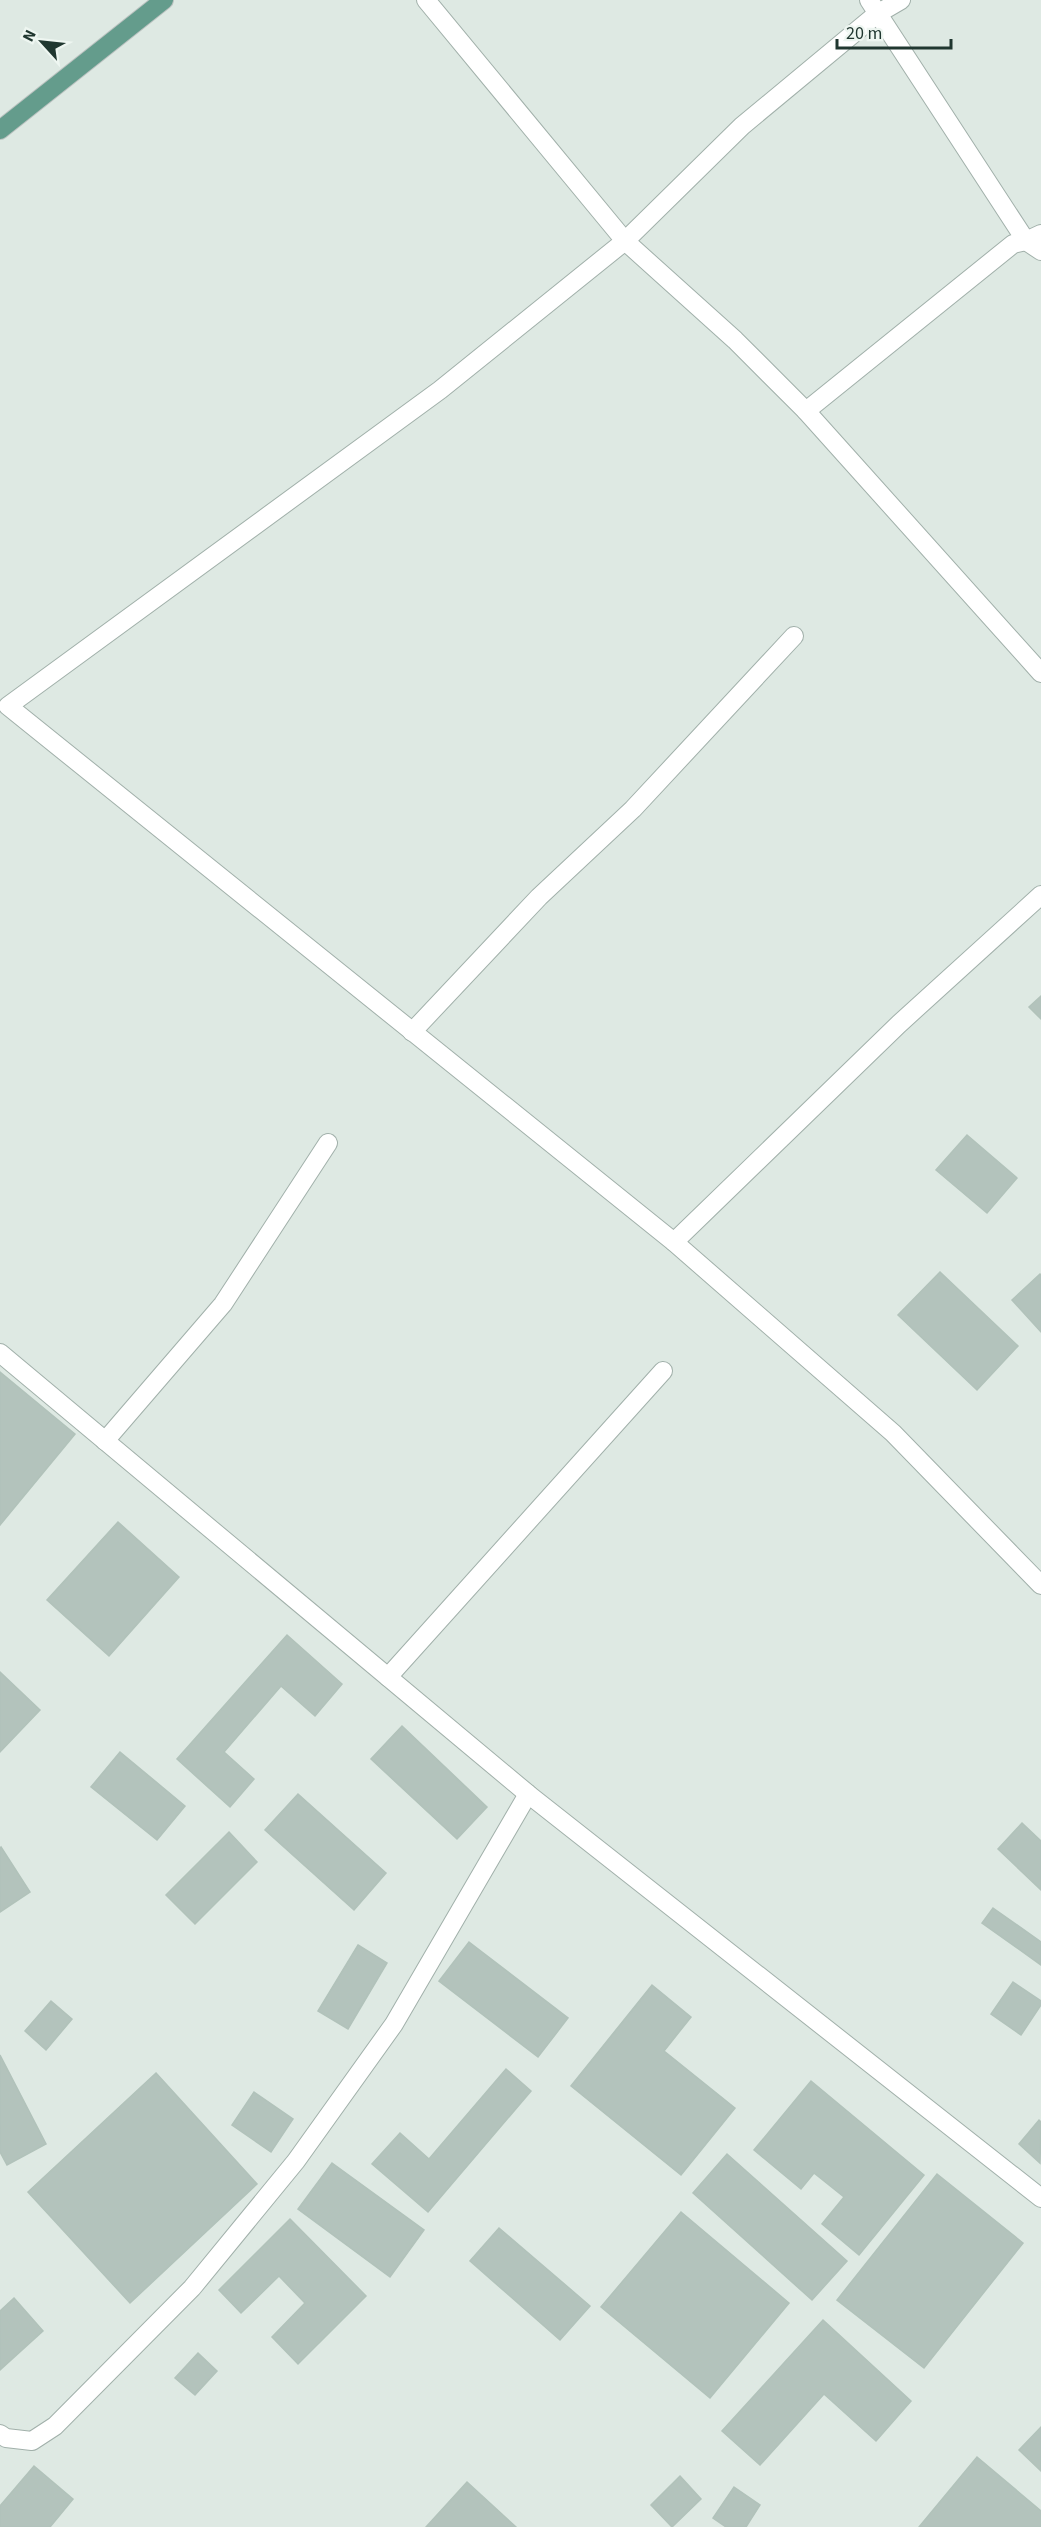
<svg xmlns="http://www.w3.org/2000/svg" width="1041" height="2527" font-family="'Source Sans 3',sans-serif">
<rect width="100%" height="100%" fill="#dee9e3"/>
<g fill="#b3c3bc" stroke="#b1c2ba" stroke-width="1.5">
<path d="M1041,996V1019L1029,1007Z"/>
<path d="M967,1135L1017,1178L987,1213L936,1170Z"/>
<path d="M940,1272L1018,1346L977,1390L898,1315Z"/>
<path d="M1040,1274L1041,1275V1332L1012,1300Z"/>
<path d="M0,1372L75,1434L0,1525Z"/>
<path d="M118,1522L179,1577L109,1656L47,1600Z"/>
<path d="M287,1635L342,1684L315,1716L281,1686L224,1752L254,1779L230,1807L177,1759Z"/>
<path d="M0,1672L40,1710L0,1752Z"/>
<path d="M402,1726L487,1807L457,1839L371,1759Z"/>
<path d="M120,1752L185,1806L157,1840L91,1787Z"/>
<path d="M298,1794L386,1873L354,1910L265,1830Z"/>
<path d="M1022,1823L1041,1841V1890L998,1849Z"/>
<path d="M229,1832L257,1862L195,1924L166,1895Z"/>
<path d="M1,1847L30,1892L0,1912V1848Z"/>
<path d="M993,1908L1041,1942V1965L982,1923Z"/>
<path d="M469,1942L568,2018L538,2057L439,1981Z"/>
<path d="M358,1945L387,1963L348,2029L318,2011Z"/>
<path d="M1013,1982L1041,2001V2005L1021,2035L991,2014Z"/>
<path d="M652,1985L691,2017L664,2051L735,2108L681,2175L571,2086Z"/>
<path d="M51,2001L72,2019L46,2050L25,2031Z"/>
<path d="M0,2055L46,2144L7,2165L0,2152Z"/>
<path d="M506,2069L531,2091L428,2212L372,2164L400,2133L429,2159Z"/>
<path d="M156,2073L257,2184L130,2303L28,2192Z"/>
<path d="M811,2081L924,2175L859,2255L822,2224L844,2197L814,2173L801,2189L754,2150Z"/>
<path d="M254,2092L293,2119L271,2152L232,2125Z"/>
<path d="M1039,2120L1041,2122L1040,2163L1019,2144Z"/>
<path d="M727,2154L847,2261L812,2300L693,2193Z"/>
<path d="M332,2163L424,2230L390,2277L298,2209Z"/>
<path d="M937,2174L1023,2243L924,2368L837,2300Z"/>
<path d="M681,2212L789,2303L710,2398L601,2307Z"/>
<path d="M290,2219L366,2296L298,2364L272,2337L305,2303L279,2276L241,2313L219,2290Z"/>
<path d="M499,2228L590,2306L560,2340L470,2261Z"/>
<path d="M14,2298L43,2331L0,2370V2311Z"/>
<path d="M823,2320L911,2401L876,2441L824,2394L760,2465L722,2431Z"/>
<path d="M198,2353L217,2371L195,2395L175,2378Z"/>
<path d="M1041,2427V2471L1019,2450Z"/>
<path d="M977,2457L1041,2511V2527H919Z"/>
<path d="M34,2466L73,2499L50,2527H0V2506Z"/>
<path d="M680,2476L701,2499L672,2527L651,2505Z"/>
<path d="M467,2482L516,2527H426Z"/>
<path d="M734,2487L760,2505L746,2527H726L713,2518Z"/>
</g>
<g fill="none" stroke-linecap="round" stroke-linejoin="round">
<defs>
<g id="minor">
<path d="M426,0L625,241L735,340L806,411L1041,673"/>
<path d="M869,0L1026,241L1041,251"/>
<path d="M901,0L877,14L742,126L625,241L440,390L8,706L674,1242L893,1433L1041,1585"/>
<path d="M806,411L1013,244L1026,241L1041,234"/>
<path d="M412,1032L539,897L633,809L794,636"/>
<path d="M674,1242L899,1024L1041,895"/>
<path d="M0,1353L528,1794L1041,2198"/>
<path d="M105,1441L223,1304L328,1143"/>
<path d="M388,1677L663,1371"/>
<path d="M0,2434L6,2438L32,2441L55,2426L192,2288L296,2161L394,2024L528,1794"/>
</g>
<path id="primary" d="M0,130L164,0"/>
</defs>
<use href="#minor" stroke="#a1b0aa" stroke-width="20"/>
<use href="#primary" stroke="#bcc3c1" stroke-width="20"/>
<use href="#minor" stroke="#fff" stroke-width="18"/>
<use href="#primary" stroke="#649c8c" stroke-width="18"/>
</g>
<g transform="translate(42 42) rotate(297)" stroke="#eef6f1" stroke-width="4.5" paint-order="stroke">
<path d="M0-4.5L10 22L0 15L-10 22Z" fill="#203730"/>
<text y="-9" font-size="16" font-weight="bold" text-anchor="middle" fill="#203730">N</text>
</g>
<path d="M837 39v9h114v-9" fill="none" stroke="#203730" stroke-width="3"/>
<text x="846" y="39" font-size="18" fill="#203730" stroke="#eef6f1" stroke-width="4.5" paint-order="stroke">20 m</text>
</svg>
